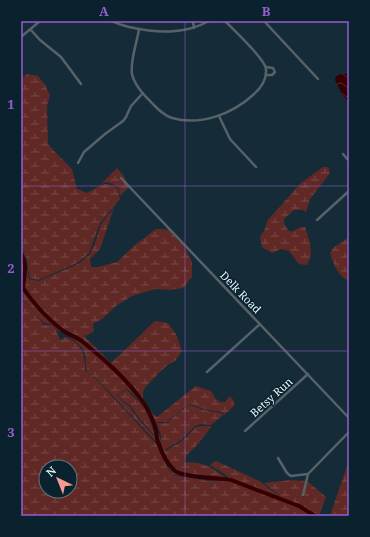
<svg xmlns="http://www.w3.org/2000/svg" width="370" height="537" font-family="'Noto Serif',serif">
<defs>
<pattern id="wetland-marsh" width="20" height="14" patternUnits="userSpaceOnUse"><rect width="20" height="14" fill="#612925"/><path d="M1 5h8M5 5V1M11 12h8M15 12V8" fill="none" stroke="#784946"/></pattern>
<pattern id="water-waves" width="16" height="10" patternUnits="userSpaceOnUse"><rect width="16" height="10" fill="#340002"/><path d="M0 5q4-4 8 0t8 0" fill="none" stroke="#512628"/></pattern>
</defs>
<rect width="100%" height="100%" fill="#152c38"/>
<g fill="url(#wetland-marsh)" fill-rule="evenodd">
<path d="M27,74L38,76L45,85L50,95L47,106L48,144L55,152L72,169L77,189L87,193C101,186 104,179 118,189L120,199L100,223L89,253L79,262L39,280L30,278L26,256L21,247V77H23Z"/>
<path d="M323,167H328L330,173L310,199L306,212L303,210H294L284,219V224L288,230L291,232L301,227H305L310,243L311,256L307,265L299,264L289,251L281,249L272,253L262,247L260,237L265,229L267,221L301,183Z"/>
<path d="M117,168C122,174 128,180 128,188L120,196L119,189C113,184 108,180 101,184Z"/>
<path d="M114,208L100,249L90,259L91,267H98L117,262L135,245L156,229L169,230L182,241L192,262V277L183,288L171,290L155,289L132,296L116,306L102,319L93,324L94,331L88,335L84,336L111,363L155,321L168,323L177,336L182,351L175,361C167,364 162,370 156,376C153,380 148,383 145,388C138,398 149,411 157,417L196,386L211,391L215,398L220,402H225L230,396L234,401V406L224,415L222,412L203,409L191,404L185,407L166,422H155L161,441L160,444L165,451L182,441L196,427L201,426H212L198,444L186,456L185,462L199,463L210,467L228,479H208L173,474L169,469L158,444L98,380C95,377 90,375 88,372C84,366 87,357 84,351C78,341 67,334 57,330C54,322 48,325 43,322L21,298V248L25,256L29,279L39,281L80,263L90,254L95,243L101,224ZM127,389C140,399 153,418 155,435H153L139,420L129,406L123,402L117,395Z"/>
<path d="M349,230V281C337,275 334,265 330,253L333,248L348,238Z"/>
<path d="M21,299L36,314L43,324L44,325H52L55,327L60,340L66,337C82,343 85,355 85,370L97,380L157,445L168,469L173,475L208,481L230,480L226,475L210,465L216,461L259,481L278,495V498L299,506L315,516H21ZM46,467H70V491H46Z"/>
<path d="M127,390C131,395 135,398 139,402C147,411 152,423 154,435L140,419L130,405L123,401L118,395Z"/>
<path d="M191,405L203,410L221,413L223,415L211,425L201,424L195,426L181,440L164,450L161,444C163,437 159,429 156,423H166L186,407Z"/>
<path d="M347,466L349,468V516H330Z"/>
<path d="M291,480L305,481L302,496L304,497L307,481L326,497L319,516H316C307,506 291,502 279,498V495L264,483Z"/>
</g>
<path fill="url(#water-waves)" d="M341,74H347L349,76V104L348,101L342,94L335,80L336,76Z"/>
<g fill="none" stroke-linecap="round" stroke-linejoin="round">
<path stroke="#340002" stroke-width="4" d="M21,254C28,264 24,277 23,288C33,303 47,318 62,330C69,335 77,337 83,342C106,361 128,380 145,405C149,412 154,422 156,430C157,434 156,438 158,442C161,451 167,464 175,471C182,477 220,478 231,480L299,506L315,516"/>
<g stroke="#576268" stroke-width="2.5">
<path d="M111,21C117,24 123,25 129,27C156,33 184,35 209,21"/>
<path d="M193,21L194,28"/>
<path d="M264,21L318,79"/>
<path d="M30,29L40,40L61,57L81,84"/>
<path d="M139,29C137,43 130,60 132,74C134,84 141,92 148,99C155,106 162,115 172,118C201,126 232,114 253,95C261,88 267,80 266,69C265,59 234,30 225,21"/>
<path d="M21,37L40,21"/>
<path d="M266,67L273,68L275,72L272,75H266"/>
<path d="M219,116L230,139L256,167"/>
<path d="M343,154L349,161"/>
<path d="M78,163L84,152L105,134L123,121L126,117L131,106L143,93"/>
<path d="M121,178L349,418"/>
<path d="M317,220L349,191"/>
<path d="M207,372L260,324"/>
<path d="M245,431L308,374"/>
<path d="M278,458L287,473L291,476L308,474"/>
<path d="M303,495L308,474L349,432"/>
</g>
</g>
<path fill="none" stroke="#965ece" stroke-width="1" stroke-opacity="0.55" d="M185,21V516M21,186H349M21,351H349"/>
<g text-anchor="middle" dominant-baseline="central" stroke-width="3" stroke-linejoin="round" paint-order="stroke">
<g font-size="11" fill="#e6f5fc" stroke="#0a222e">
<text transform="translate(241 292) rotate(46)">Delk Road</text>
<text transform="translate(271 397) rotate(-42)">Betsy Run</text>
</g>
</g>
<rect width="370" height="537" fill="none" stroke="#0a222e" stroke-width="44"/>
<g transform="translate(58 479) rotate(317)"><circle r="19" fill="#0a222e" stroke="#627680"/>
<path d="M0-3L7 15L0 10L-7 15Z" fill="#f59c93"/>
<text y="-6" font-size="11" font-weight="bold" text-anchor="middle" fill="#e6f5fc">N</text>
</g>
<rect x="22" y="22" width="326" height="493" fill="none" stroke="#965ece" stroke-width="1.5"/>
<g font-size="13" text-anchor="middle" font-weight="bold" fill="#965ece">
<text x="104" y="16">A</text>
<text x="266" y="16">B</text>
<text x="11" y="109">1</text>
<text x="11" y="273">2</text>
<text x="11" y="437">3</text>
</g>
</svg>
